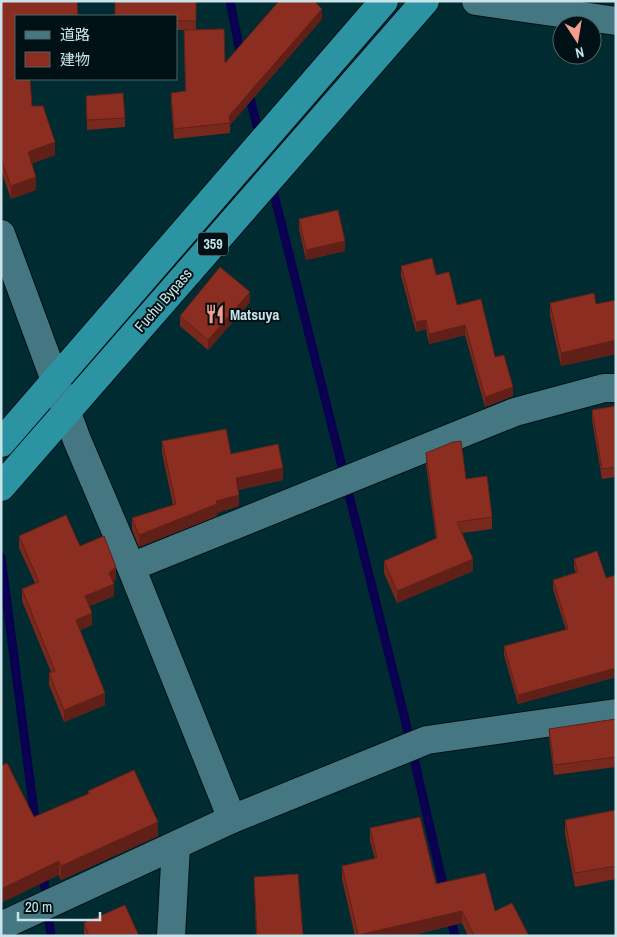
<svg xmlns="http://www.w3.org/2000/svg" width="617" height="937" font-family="'Archivo Narrow','Noto Sans JP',sans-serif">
<rect width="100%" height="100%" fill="#002b31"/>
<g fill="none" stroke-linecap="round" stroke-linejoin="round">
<g stroke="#09014f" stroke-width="9">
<path d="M230,1L241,57"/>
<path d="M248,90L403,711L445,893"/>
<path d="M1,557L36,827"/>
<path d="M43,872L51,936"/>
<path d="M450,915L455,936"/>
</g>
<defs>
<g id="minor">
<path d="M476,1L616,21"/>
<path d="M1,234L77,440L131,567L232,819"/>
<path d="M131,567L515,412L604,388H616"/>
<path d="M1,926L232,819L427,740L616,713"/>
<path d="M171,936L176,846"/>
</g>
<g id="highway">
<path d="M1,443L384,1"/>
<path d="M1,487L425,1"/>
</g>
</defs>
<use href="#minor" stroke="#001216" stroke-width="30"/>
<use href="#highway" stroke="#001216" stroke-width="30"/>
<use href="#minor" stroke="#447781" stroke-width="28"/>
<use href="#highway" stroke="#2c93a3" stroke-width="28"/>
</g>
<g fill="#78281c">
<path d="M1,1L16,16L32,106L55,155L32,163L36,190L11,199L1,171Z"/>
<path d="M196,1V29L225,63L322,19L230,125V133L174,139L171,103V93L185,91L184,30H176V16Z"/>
<path d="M86,96L125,118V127L87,130Z"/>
<path d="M299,219L345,251L306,260L299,229Z"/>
<path d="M401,266L436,275L495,357L513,396L485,407L465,335L429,344L426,329L416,332L401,276Z"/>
<path d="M616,300V354L561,366L550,316V303L596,304Z"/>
<path d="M250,302L208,350L180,326V316Z"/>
<path d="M616,406V477L602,479L592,420V410Z"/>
<path d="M162,441L231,454L283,480L238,490L239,506L217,513V516L139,547L132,530V518L173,505L162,453Z"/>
<path d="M426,453L466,479L492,517V529L462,533L473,571L397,603L384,573V561L436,539L426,465Z"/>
<path d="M19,536L80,546L116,579L113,582L114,596L90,606L92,625L80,630L105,705L64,722L49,685V673L51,672L22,601V589L35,583L19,548Z"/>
<path d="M574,559L606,578L616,575V677L518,704L504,655V646L566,630L553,589V580L576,573L574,568Z"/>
<path d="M616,719V767L554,775L549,738V729Z"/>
<path d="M88,791L158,836L61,880L34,817L88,794Z"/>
<path d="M616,810V879L575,887L565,834V820Z"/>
<path d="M370,828L436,884L495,911L529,936H468L462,923L409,936H355L342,879V866L375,859L370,841Z"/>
<path d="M254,877L303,936H256Z"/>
<path d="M84,923L139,936H85L84,933Z"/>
</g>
<g fill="#612017">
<path d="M322,9V19L230,125L229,116Z"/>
<path d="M55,142V155L28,165V152Z"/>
<path d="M36,177V190L11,199V186Z"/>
<path d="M345,241V251L306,260V250Z"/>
<path d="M250,292V302L208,350V340Z"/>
<path d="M426,320V329L416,332V322Z"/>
<path d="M465,325V335L429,344V334Z"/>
<path d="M616,340V354L561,366V353Z"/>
<path d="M513,387V396L485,407V397Z"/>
<path d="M283,468V480L236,490V478Z"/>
<path d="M239,495V506L217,513V516L139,547V535L216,501Z"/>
<path d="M473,559V571L397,603V591Z"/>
<path d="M116,567V579L109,585V573Z"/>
<path d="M114,584V596L85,608V596Z"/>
<path d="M92,613V625L76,632V620Z"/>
<path d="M616,668V677L518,704V695Z"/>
<path d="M105,693V705L64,722V710Z"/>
<path d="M158,822V836L61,880V866Z"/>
<path d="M59,861V875L1,903V889Z"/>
<path d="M462,911V923L409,936H358V935Z"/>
</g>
<g fill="#8b2e21" stroke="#612017">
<path d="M1,1H77L78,16H16V79H30L32,106H43L55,142L28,152L36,177L11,186L1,159Z"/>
<path d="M115,1H196V21H176V16H115Z"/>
<path d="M279,1H314L322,9L229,116L230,123L174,129L171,93L186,91L184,30L224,29L225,63Z"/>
<path d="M123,93L125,118L87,120L86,96Z"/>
<path d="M338,210L345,241L306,250L299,219Z"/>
<path d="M432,258L436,275L449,272L457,305L481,299L495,357L504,355L513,387L485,397L465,325L429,334L426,320L416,322L401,266Z"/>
<path d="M220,267L250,292L208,340L180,316Z"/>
<path d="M594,293L596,304L616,300V340L561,353L550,303Z"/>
<path d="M616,406V467L602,469L592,410Z"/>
<path d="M226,429L231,454L278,444L283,468L236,478L239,495L216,501L217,504L139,535L132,518L176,504L162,441Z"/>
<path d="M461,441L466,479L487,476L492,517L457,522L473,559L397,591L384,561L437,538L426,453L453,442Z"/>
<path d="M66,515L80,546L104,536L116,567L109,573L114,584L85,596L92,613L76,620L105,693L64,710L49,673L55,671L22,589L39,582L19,536Z"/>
<path d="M597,551L606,578L616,575V668L518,695L504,646L568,629L553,580L578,572L574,559Z"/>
<path d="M616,719V757L554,765L549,729Z"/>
<path d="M7,763L34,817L90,793L88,791L134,770L158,822L61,866L59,861L1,889V766Z"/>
<path d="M616,810V866L575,873L565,820Z"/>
<path d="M420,817L436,884L485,873L495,911L512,903L529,936H474L462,911L358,935L342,866L377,858L370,828Z"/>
<path d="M298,874L303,936H257L254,877Z"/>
<path d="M125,905L139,936H89L84,923Z"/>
</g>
<defs>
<symbol id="restaurant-bare" viewBox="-9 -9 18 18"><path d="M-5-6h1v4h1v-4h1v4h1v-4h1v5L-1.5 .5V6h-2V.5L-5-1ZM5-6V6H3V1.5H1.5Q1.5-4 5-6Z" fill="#f59d8d" stroke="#001115" stroke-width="2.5" paint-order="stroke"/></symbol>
</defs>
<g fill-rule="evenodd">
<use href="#restaurant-bare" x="201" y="300" width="28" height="28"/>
</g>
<g text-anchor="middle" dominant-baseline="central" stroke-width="4" stroke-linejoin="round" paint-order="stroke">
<rect fill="#001115" stroke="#8da4a9" stroke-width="1" x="198" y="232.5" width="30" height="23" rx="4"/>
<g font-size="14" font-weight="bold" fill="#c9e3e8">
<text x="213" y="244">359</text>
</g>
<g font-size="15" fill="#c9e3e8" stroke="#001115">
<text transform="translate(163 300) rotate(-49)">Fuchu Bypass</text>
</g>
<g font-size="15" font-weight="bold" fill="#c9e3e8" stroke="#001115" text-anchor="start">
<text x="230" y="314">Matsuya</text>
</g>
</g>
<rect width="617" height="937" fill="none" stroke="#c9e3e8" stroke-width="5"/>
<rect x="15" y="15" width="162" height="65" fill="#001115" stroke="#506569"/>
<rect x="25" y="31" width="25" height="8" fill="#447781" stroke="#506569"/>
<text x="60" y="40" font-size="15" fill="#c9e3e8">道路</text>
<rect x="25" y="52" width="25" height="15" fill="#8b2e21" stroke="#506569"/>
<text x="60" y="65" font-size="15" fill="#c9e3e8">建物</text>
<g transform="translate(577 40) rotate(168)"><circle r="24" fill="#001115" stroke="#506569"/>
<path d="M0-4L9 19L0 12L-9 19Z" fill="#f59d8d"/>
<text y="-8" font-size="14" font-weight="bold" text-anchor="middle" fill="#c9e3e8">N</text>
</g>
<path d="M18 912v8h82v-8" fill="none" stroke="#c9e3e8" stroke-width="2.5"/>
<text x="25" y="912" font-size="15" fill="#c9e3e8" stroke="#001115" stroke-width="4" paint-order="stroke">20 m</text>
</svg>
